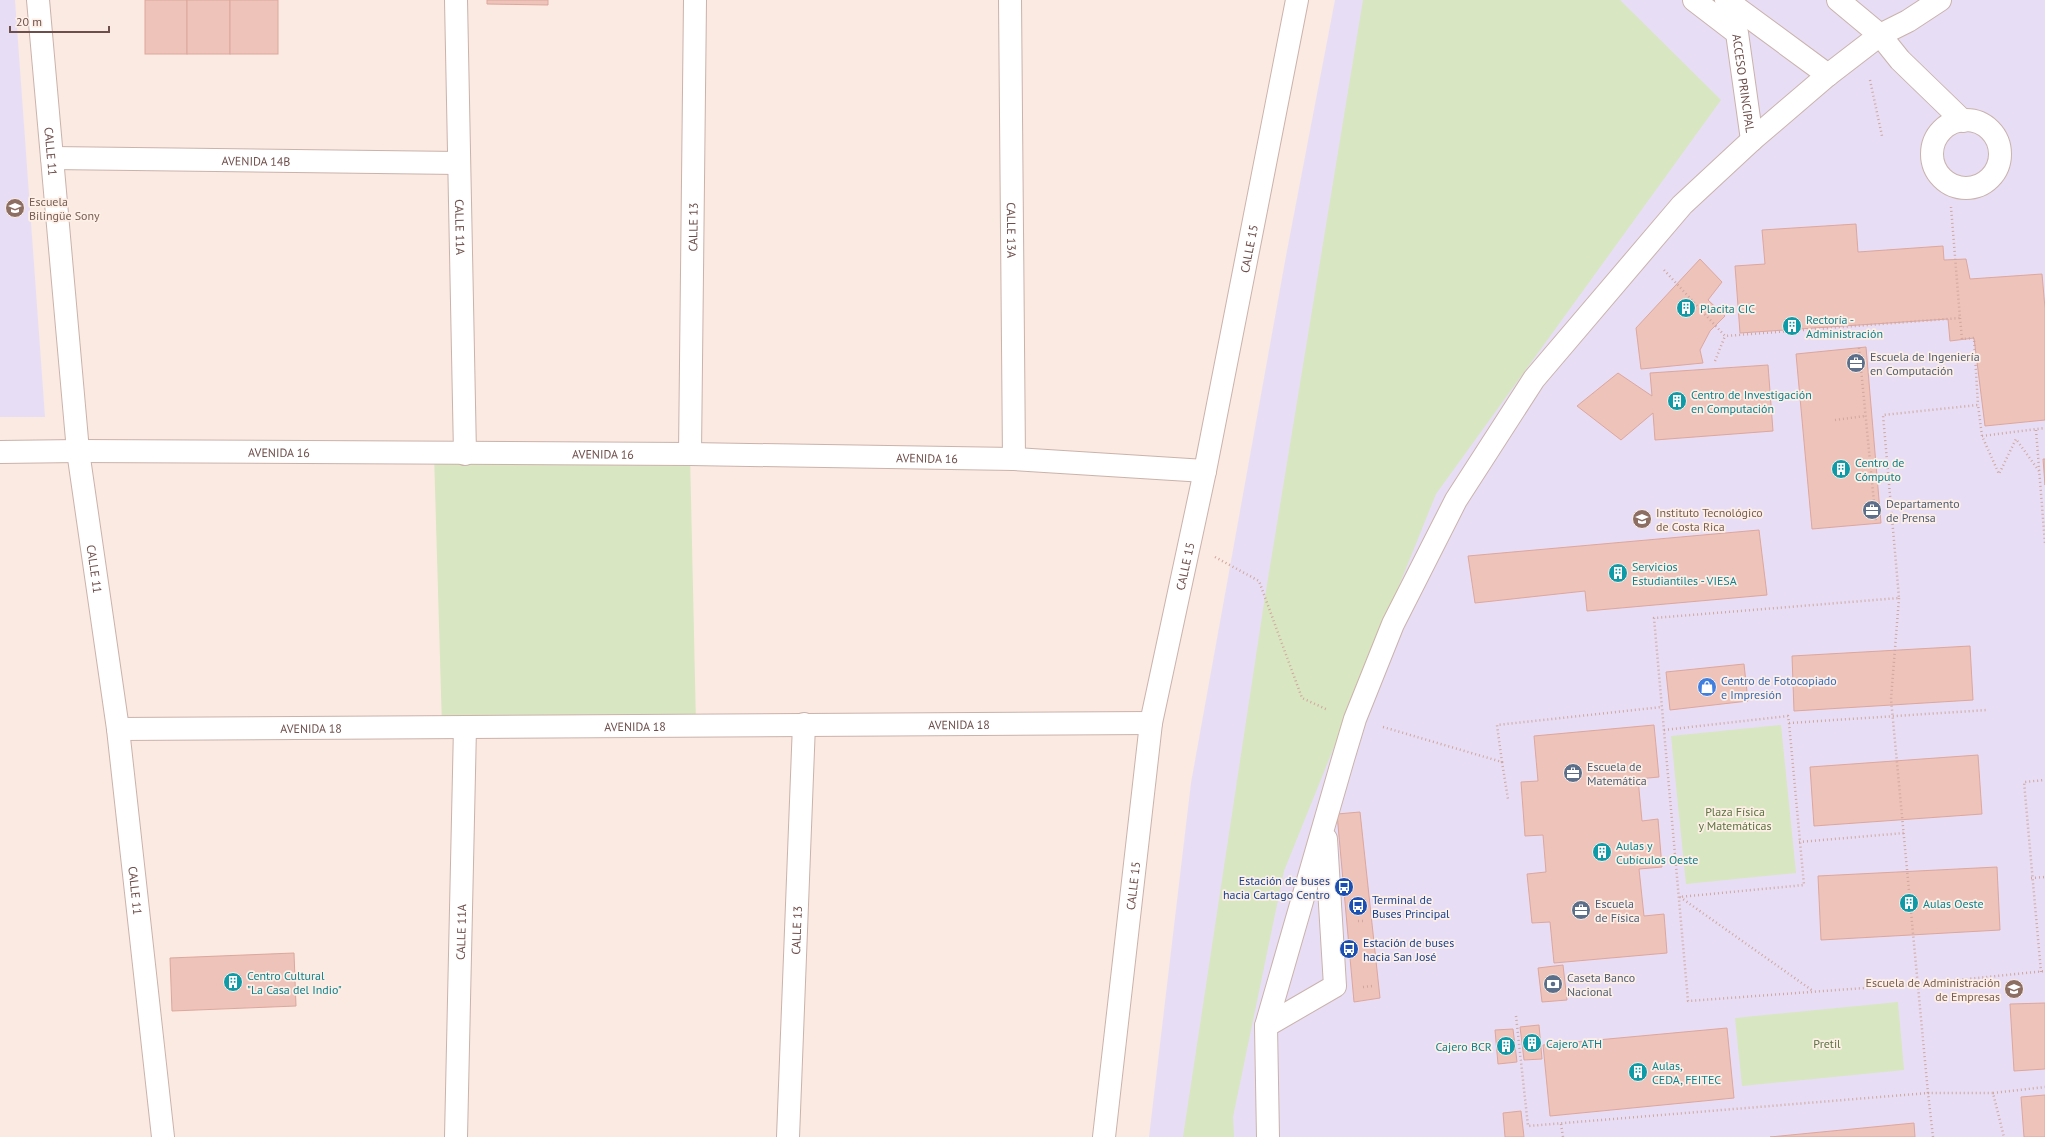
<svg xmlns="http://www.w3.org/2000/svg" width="2045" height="1137" font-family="'PT Sans',sans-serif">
<rect width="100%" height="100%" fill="#faeae1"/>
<g fill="#e7def6">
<path d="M0,0H15L45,417H0Z"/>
<path d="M1335,0H2045V1137H1149L1191,783L1286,256Z"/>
</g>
<g fill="#d8e6c1">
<path d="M1363,0H1620L1721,100L1436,494L1284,871L1233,1117L1234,1137H1183L1264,603Z"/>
<path d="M434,453L690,454L696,725L442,727Z"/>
<path d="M1781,725L1796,873L1686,884L1671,736Z"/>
<path d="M1898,1002L1904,1070L1742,1086L1735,1018Z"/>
</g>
<g fill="#edc3ba" stroke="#dea69c">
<rect x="145" y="0" width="42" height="54"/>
<rect x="187" y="0" width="43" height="54"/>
<rect x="230" y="0" width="48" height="54"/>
<path d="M487,0H548V5L487,4Z"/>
<path d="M1856,224L1858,252L1943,246L1944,260L1966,259L1970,279L2042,274L2045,308V420L1985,426L1974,338L1950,341L1948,319L1740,333L1735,266L1765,264L1762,230Z"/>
<path d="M1700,259L1722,282L1708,300L1725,316L1710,331L1700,350L1703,363L1641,369L1636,328Z"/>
<path d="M1866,347L1881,523L1812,529L1796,354Z"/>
<path d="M1768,365L1773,431L1655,440L1653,413L1621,440L1577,406L1618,373L1652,396L1650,373Z"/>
<path d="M2043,459H2045V485Z"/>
<path d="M1759,530L1767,595L1587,611L1585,591L1475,603L1468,556Z"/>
<path d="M1970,646L1973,700L1794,711L1792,656Z"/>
<path d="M1744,664L1748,701L1670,710L1666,672Z"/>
<path d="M1654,725L1659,777L1638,779L1642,821L1658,819L1662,867L1639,869L1644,916L1664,914L1667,953L1554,963L1550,922L1532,923L1527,874L1546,872L1543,835L1525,836L1521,782L1538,781L1534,736Z"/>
<path d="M1978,755L1982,814L1814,826L1810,767Z"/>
<path d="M1360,812L1380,998L1354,1002L1337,814Z"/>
<path d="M1997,867L2000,930L1821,940L1818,876Z"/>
<path d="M294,953L296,1006L172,1011L170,958Z"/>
<path d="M1563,965L1567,1000L1542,1002L1538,968Z"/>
<path d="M2045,1003V1069L2014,1071L2010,1004Z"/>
<path d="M1539,1025L1542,1059L1524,1060L1520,1027Z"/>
<path d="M1727,1028L1734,1098L1550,1116L1543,1045Z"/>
<path d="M1513,1029L1517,1062L1498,1064L1495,1030Z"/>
<path d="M2045,1095V1137H2024L2021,1097Z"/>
<path d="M1521,1111L1524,1137H1505L1503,1113Z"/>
<path d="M1914,1123L1915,1137H1770Z"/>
</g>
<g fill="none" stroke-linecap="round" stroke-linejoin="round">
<defs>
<g id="minor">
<path id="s1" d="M38,0L78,451L118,729L163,1137"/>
<path id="s2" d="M456,0L465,454"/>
<path id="s3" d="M1010,0L1014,459"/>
<path id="s4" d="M1694,0L1737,33L1752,140"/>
<path d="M1726,0L1828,75"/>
<path d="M1838,0L1880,35L1900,60L1963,121"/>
<circle cx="1966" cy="154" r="34"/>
<path id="s5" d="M52,158L459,163"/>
<path id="s6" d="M0,452L78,451L690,454L1014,459L1205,471"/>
<path id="s7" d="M690,454L695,0"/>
<path id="s8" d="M118,729L1151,723"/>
<path d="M1266,1026L1335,986L1326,839"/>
<path id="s9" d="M456,1137L465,727"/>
<path id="s10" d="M788,1137L804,724"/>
<path id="s11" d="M1104,1137L1151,723L1205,471L1297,0"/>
<path d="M1268,1137L1266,1026L1343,759L1355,719L1393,624L1456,500L1534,379L1682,205L1752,140L1828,75L1880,35L1908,21L1940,0"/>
</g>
</defs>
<use href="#minor" stroke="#cbb2ab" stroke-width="24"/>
<g stroke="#d1a69e" stroke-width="2.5" stroke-dasharray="1 3" stroke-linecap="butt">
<path d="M1870,80L1882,136"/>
<path d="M1664,270L1725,336L1960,318L1951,207"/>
<path d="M1960,318L1962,339L1974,338L1978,405"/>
<path d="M1859,348L1876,523"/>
<path d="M1715,361L1725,336"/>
<path d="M1835,420L1865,416"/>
<path d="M2036,430L2045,544"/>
<path d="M1982,436L2045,428"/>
<path d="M2039,471L2016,439L1999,474L1982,436L1978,405L1883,415L1899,598L1654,618L1688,1001L1919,984L2045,971"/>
<path d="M1215,557L1259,581L1302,698L1328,710"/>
<path d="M1789,723L1987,710"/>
<path d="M1383,727L1502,762L1497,725L1662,707"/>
<path d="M1664,730L1788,716L1789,723L1804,885L1679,897"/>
<path d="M1502,762L1508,799"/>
<path d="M1799,842L1904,833"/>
<path d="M2031,878L2045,877"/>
<path d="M1680,897L1813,991"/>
<path d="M1358,921H1364"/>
<path d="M2041,972L2024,782L2045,780"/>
<path d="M1363,987L1373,986"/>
<path d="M1516,1016L1528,1126L1928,1093L1891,699L1899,598"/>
<path d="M1993,1093L2045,1087"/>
<path d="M1561,1124L1563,1137"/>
<path d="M1933,1137L1928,1093H1993L2004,1137"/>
</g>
<use href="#minor" stroke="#fff" stroke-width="22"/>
</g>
<defs>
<symbol id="school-disc" viewBox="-11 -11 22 22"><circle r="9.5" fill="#8d6e63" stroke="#fdefe6"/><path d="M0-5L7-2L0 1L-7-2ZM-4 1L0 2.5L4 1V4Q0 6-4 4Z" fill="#fff"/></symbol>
<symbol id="building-disc" viewBox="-11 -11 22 22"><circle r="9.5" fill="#0f9aa8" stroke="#fdefe6"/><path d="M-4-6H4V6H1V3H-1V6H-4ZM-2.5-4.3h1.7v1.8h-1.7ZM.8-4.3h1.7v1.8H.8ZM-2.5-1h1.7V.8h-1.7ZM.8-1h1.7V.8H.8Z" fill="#fff"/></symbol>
<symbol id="office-disc" viewBox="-11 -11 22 22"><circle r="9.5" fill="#5c6f8a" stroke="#fdefe6"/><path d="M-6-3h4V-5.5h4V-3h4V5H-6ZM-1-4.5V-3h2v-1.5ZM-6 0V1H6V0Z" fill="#fff"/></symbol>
<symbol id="university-disc" viewBox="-11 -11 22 22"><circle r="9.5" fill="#8d6e63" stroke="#fdefe6"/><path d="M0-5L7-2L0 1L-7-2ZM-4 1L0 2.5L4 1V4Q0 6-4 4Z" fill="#fff"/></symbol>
<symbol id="shop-disc" viewBox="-11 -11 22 22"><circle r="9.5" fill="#3f7fe0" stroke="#fdefe6"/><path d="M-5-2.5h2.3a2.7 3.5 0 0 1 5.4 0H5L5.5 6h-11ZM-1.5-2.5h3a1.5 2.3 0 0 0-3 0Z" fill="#fff"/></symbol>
<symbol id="bus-disc" viewBox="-11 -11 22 22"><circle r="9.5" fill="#1a4fb4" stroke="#fdefe6"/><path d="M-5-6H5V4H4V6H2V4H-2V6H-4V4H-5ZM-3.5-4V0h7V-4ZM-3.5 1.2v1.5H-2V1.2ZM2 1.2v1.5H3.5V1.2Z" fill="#fff"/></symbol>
<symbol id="bank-disc" viewBox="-11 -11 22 22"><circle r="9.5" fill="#5c6f8a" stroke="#fdefe6"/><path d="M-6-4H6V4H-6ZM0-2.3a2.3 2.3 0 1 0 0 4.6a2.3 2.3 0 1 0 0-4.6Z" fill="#fff"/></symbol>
</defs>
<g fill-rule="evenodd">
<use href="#school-disc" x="4" y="197" width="22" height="22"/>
<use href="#building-disc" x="1675" y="297" width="22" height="22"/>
<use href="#building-disc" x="1781" y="315" width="22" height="22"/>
<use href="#office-disc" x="1845" y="352" width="22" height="22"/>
<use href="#building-disc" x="1666" y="390" width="22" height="22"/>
<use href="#building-disc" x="1830" y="458" width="22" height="22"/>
<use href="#office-disc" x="1861" y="499" width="22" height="22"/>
<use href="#university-disc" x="1631" y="508" width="22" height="22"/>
<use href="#building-disc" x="1607" y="562" width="22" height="22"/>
<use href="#shop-disc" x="1696" y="676" width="22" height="22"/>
<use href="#office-disc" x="1562" y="762" width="22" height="22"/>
<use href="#building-disc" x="1591" y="841" width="22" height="22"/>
<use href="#bus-disc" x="1333" y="876" width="22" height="22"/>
<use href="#building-disc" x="1898" y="892" width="22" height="22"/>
<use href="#bus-disc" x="1347" y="895" width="22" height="22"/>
<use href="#office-disc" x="1570" y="899" width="22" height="22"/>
<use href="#bus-disc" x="1338" y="938" width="22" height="22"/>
<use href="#building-disc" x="222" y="971" width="22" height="22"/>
<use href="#bank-disc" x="1542" y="973" width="22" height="22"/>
<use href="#university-disc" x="2003" y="978" width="22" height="22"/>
<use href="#building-disc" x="1521" y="1032" width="22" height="22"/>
<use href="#building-disc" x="1495" y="1035" width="22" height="22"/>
<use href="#building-disc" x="1627" y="1061" width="22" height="22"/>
</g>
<g text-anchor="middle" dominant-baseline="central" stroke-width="3.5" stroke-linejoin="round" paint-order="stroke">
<g font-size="12" fill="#6e4e4a" stroke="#fdefe6">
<text stroke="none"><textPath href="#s4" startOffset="105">ACCESO PRINCIPAL</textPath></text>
<text stroke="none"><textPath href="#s1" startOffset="152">CALLE 11</textPath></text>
<text stroke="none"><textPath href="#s5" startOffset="204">AVENIDA 14B</textPath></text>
<text stroke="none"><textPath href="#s2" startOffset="227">CALLE 11A</textPath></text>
<text stroke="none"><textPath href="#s7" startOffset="227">CALLE 13</textPath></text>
<text stroke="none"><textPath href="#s3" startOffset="230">CALLE 13A</textPath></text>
<text stroke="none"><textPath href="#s11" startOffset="901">CALLE 15</textPath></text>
<text stroke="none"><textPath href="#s6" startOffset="279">AVENIDA 16</textPath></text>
<text stroke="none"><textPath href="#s6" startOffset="603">AVENIDA 16</textPath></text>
<text stroke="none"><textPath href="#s6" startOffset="927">AVENIDA 16</textPath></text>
<text stroke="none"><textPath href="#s11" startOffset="577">CALLE 15</textPath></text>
<text stroke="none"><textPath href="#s1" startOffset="572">CALLE 11</textPath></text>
<text stroke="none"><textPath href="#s8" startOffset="841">AVENIDA 18</textPath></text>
<text stroke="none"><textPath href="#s8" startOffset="517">AVENIDA 18</textPath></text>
<text stroke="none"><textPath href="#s8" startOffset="193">AVENIDA 18</textPath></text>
<text stroke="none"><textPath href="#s11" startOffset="253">CALLE 15</textPath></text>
<text stroke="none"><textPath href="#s1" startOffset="896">CALLE 11</textPath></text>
<text stroke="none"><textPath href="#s10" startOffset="207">CALLE 13</textPath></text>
<text stroke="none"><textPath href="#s9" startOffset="205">CALLE 11A</textPath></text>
</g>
<g font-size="12" fill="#785e54" stroke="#fdefe6" text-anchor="start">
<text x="29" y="201">Escuela<tspan x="29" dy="14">Bilingüe Sony</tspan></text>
<text x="1656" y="512">Instituto Tecnológico<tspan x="1656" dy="14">de Costa Rica</tspan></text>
<text x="2000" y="982" text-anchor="end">Escuela de Administración<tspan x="2000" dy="14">de Empresas</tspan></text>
</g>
<g font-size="12" fill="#0d838f" stroke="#fdefe6" text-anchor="start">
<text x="1700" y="308">Placita CIC</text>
<text x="1806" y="319">Rectoría -<tspan x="1806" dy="14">Administración</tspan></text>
<text x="1691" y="394">Centro de Investigación<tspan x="1691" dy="14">en Computación</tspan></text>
<text x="1855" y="462">Centro de<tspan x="1855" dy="14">Cómputo</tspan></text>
<text x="1632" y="566">Servicios<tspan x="1632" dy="14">Estudiantiles - VIESA</tspan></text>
<text x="1616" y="845">Aulas y<tspan x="1616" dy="14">Cubículos Oeste</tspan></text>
<text x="1923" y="903">Aulas Oeste</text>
<text x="247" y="975">Centro Cultural<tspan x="247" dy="14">"La Casa del Indio"</tspan></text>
<text x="1546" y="1043">Cajero ATH</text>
<text x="1492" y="1046" text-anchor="end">Cajero BCR</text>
<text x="1652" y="1065">Aulas,<tspan x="1652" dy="14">CEDA, FEITEC</tspan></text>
</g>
<g font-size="12" fill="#4e5e75" stroke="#fdefe6" text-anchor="start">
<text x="1870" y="356">Escuela de Ingeniería<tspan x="1870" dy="14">en Computación</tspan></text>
<text x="1886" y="503">Departamento<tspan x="1886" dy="14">de Prensa</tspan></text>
<text x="1587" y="766">Escuela de<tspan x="1587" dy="14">Matemática</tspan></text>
<text x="1595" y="903">Escuela<tspan x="1595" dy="14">de Física</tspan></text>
<text x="1567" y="977">Caseta Banco<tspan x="1567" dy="14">Nacional</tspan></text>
</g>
<g font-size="12" fill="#366cbe" stroke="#fdefe6" text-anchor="start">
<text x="1721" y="680">Centro de Fotocopiado<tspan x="1721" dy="14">e Impresión</tspan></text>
</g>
<g font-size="12" fill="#5d7343" stroke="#fdefe6">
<text x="1735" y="811">Plaza Física<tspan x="1735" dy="14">y Matemáticas</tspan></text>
<text x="1827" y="1043">Pretil</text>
</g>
<g font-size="12" fill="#164399" stroke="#fdefe6" text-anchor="start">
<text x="1330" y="880" text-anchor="end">Estación de buses<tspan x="1330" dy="14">hacia Cartago Centro</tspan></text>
<text x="1372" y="899">Terminal de<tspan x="1372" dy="14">Buses Principal</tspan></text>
<text x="1363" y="942">Estación de buses<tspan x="1363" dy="14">hacia San José</tspan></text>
</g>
</g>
<path d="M10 26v6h99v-6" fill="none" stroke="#6e4e4a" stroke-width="2"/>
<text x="16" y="26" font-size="12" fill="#6e4e4a" stroke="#fdefe6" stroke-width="3" paint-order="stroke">20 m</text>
</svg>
